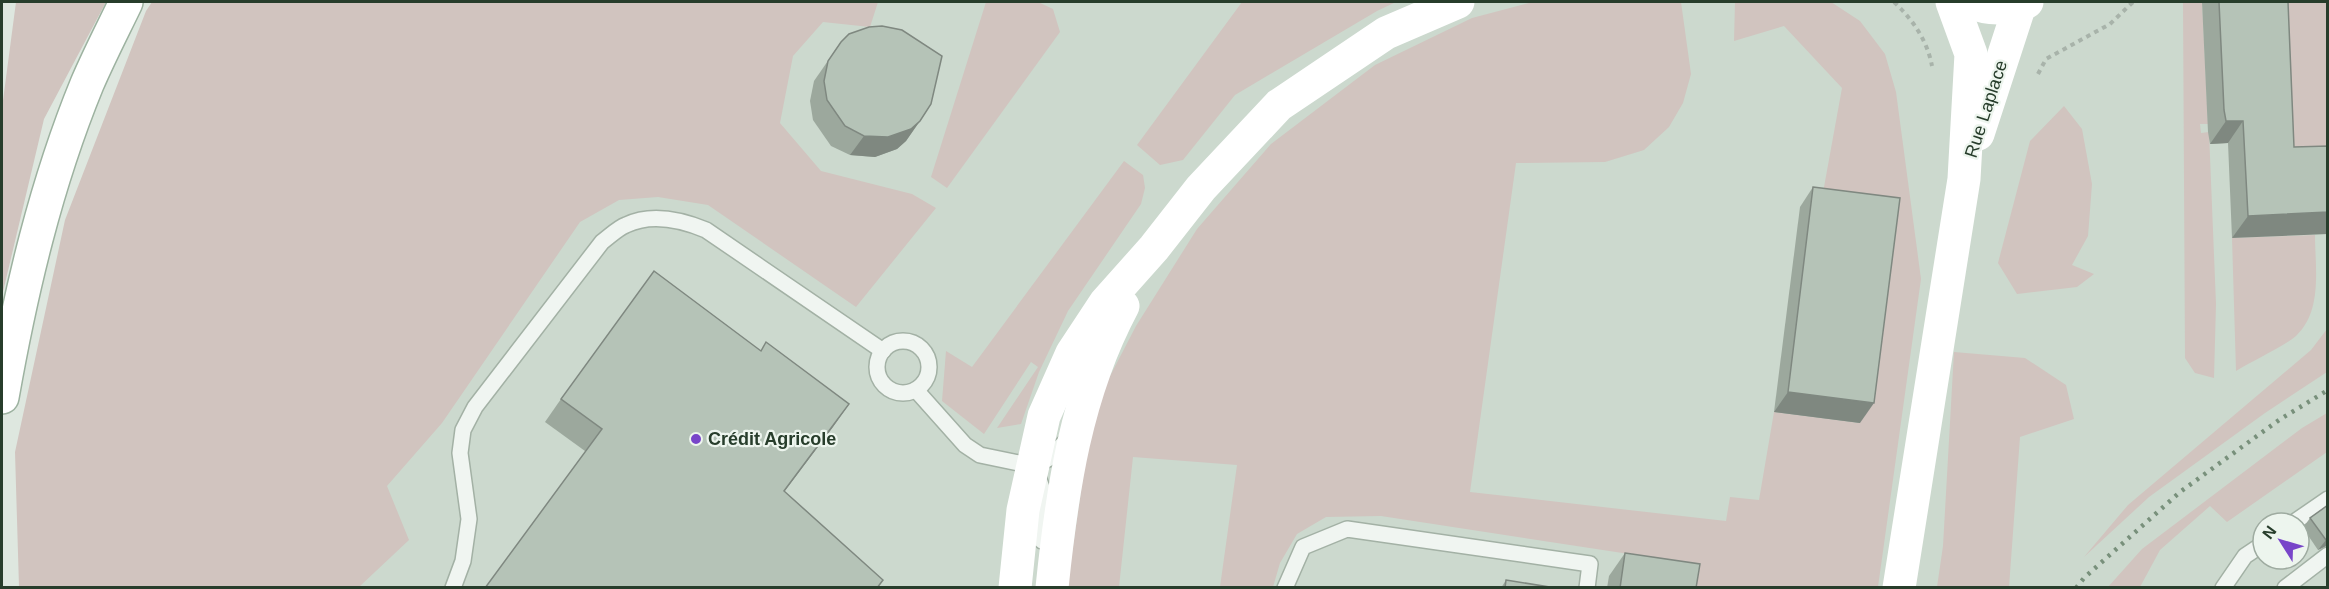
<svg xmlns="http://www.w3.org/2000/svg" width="2329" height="589" font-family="Arial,sans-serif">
<rect width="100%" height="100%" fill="#dee7df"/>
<path fill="#ccd9ce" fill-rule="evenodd" d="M278,2H2327V587L55,588ZM2263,523H2299V559H2263Z"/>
<g fill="#d1c4bf">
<path d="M16,2H106L44,119L2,296V108Z"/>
<path d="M152,2H878L870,27L823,22L793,56L780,123L821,171L912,194L936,208L856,307L708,205L658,197L619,200L580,222L442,423L387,486L409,540L359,587H19L15,452L65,220L146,11Z"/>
<path d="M986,2H1038L1053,9L1060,32L947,188L931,177Z"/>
<path d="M1242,2H1396L1377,11L1235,95L1183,160L1160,165L1137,145Z"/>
<path d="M1533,2H1681L1691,74L1683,103L1669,127L1644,150L1605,162L1516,163L1470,492L1726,521L1730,497L1759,500L1774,412L1860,423L1886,218L1820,209L1842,88L1784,26L1734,41L1735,2H1831L1860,21L1885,54L1896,92L1921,279L1878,587H1684L1688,563L1381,516L1326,517L1297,534L1280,563L1273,587H1220L1237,465L1133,457L1119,587L1067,588L1093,409L1136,326L1197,229L1271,144L1375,65L1472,18Z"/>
<path d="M2183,2H2202L2208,124H2200L2201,133L2209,132L2216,304L2214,378L2195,373L2185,358Z"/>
<path d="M2271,2H2327V168L2277,145Z"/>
<path d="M2064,106L2082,129L2092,184L2088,236L2072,265L2094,274L2077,287L2017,294L1998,263L2030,141Z"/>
<path d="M1124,161L1143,175L1145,188L1141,204L1068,311L1039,372L1021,424L997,428L1038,367L1031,362L984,434L942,401L946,351L972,367Z"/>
<path d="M2315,235C2315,267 2323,311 2296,336C2283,347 2252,361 2236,371L2232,238Z"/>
<path d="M2327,329V372L2265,413L2149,497L2084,557L2128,505L2311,350Z"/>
<path d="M1954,352L2025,358L2066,385L2074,419L2020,437L2009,587H1937L1943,546Z"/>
<path d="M2327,413V452L2227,522L2210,506L2160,550L2140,587H2108L2142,549L2302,428Z"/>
</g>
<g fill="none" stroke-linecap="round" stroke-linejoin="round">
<defs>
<g id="lane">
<circle cx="903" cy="367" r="26"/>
<path d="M916,390L965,445L980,455L1033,466L1048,459L1067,440"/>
<path d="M1037,474L1045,496L1042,541"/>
<path d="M2293,523L2328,499"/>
<path d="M453,588L463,561L469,519L460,453L463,430L475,407L602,242C610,236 618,228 626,225C651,213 682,220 706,230L883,351"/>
<path d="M1285,588L1303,547L1347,529L1590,564L1587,588"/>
<path d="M2223,588L2245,556L2263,544"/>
<path d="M2285,588L2328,555"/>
</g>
<path id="primary" d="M2,397C21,290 46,184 87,84C99,56 113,29 126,2"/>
</defs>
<use href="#lane" stroke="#a3b1a5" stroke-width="18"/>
<use href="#primary" stroke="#9db2a0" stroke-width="36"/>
<g stroke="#a8b3aa" stroke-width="4" stroke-dasharray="4.5 4.5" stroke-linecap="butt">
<path d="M1894,2C1913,20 1927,40 1932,66"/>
<path d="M2038,74L2046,59L2110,24L2133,2"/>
</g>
<use href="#lane" stroke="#f0f5f1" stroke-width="15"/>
<g stroke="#fff" stroke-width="33">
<path d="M1969,2C1987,9 2009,11 2027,2"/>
<path d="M1978,134L2020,5"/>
<path d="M1015,588L1023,510L1044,416L1072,353L1105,303L1154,248L1201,188L1279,105L1386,33L1458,2"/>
<path d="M1052,588C1062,490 1076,394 1123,306"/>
<path d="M1899,588L1964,179L1971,54L1952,2"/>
</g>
<use href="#primary" stroke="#fff" stroke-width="33"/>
<path stroke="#78907b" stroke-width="4.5" stroke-dasharray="3 6" stroke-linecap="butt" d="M2076,588L2084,578L2180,492L2279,420L2328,390"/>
</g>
<g fill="#9ca89d">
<path d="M2202,2H2288L2294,147L2328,146L2232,238L2228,143L2210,144L2208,132Z"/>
<path d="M841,42L931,104L906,141L897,149L875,157L850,155L831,146L813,120L810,101L814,81Z"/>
<path d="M1813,187L1860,423L1774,412L1800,207Z"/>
<path d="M561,399L833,427L585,451L545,422Z"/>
<path d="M2328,505V545L2318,550L2303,528L2310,518Z"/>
<path d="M1625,553L1696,588H1607L1609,576Z"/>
<path d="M1506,580L1556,588H1501Z"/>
</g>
<g fill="#7f8880">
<path d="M920,121L906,141L897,149L875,157L850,155L864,136Z"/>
<path d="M2226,121H2243L2228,143L2210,144Z"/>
<path d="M2328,212V234L2232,238L2248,216Z"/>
<path d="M1788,392L1874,403L1860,423L1774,412Z"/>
<path d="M849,404L833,427L768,513L784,491Z"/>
<path d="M2328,539V545L2318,550L2326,540Z"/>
</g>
<g fill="#b5c3b7" stroke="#7f8880" stroke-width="1.5">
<path d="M2219,2H2288L2294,147L2328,146V212L2248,216L2243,121H2226L2224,110Z"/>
<path d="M882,26L902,30L942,56L931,104L920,121L911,129L888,137L864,136L845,126L827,100L824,81L828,61L841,42L849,34L869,27Z"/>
<path d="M1813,187L1900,198L1874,403L1788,392Z"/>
<path d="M654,271L761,351L766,342L849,404L784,491L883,580L877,588H485L602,429L561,399Z"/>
<path d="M2328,505V539L2326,540L2310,518Z"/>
<path d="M1625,553L1700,564L1696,588H1620Z"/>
<path d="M1506,580L1556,588H1505Z"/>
</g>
<circle fill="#7845c9" stroke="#edf5ee" stroke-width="2" cx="696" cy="439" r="6"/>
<g text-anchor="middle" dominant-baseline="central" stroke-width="4.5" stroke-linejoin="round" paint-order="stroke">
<g font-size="18" fill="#273d2b" stroke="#edf5ee">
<text transform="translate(1986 109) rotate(-72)">Rue Laplace</text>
</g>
<g font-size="18" font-weight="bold" fill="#273d2b" stroke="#edf5ee" text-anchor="start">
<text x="708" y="439">Crédit Agricole</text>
</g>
</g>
<rect width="2329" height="589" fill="none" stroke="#273d2b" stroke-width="6"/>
<g transform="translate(2281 541) rotate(307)"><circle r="28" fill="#edf5ee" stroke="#9eaba0" stroke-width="1.5"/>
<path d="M0-4.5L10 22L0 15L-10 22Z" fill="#7845c9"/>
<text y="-9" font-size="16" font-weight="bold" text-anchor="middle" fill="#273d2b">N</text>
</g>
</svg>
